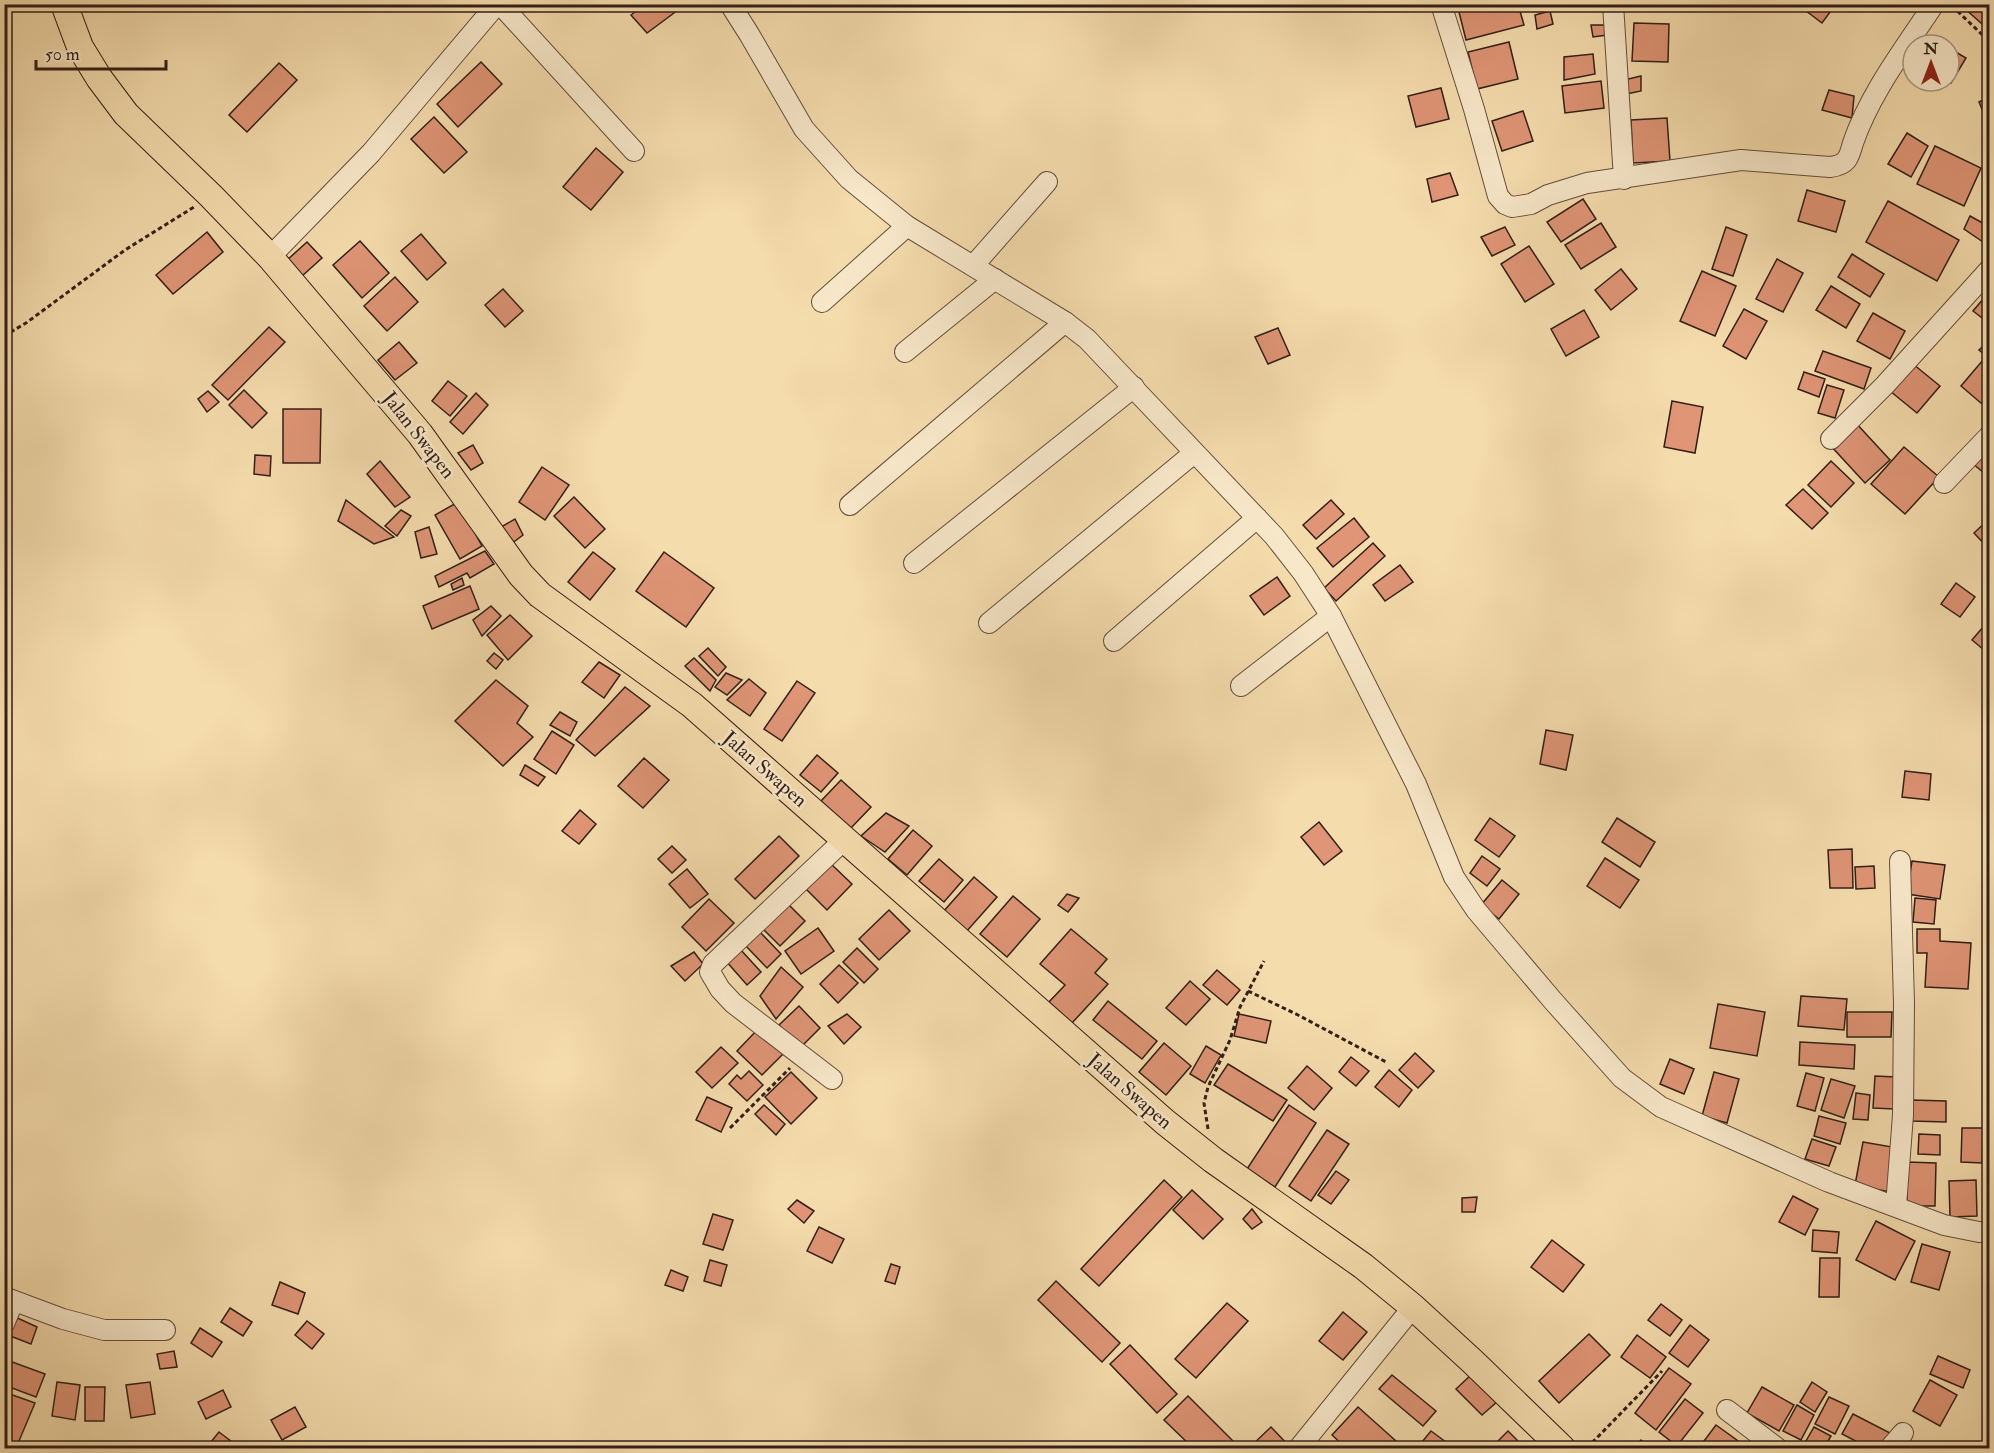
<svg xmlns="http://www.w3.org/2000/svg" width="1994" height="1453" font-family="'IM FELL Double Pica',serif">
<rect width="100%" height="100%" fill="#f5dcad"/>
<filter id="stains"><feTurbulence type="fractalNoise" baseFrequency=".00333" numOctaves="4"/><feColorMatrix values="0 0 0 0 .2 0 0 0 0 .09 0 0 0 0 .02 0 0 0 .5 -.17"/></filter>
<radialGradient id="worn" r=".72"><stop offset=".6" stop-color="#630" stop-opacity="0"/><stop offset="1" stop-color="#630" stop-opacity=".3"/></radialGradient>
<g fill="#df9576" stroke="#321e17" stroke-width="1.5">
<path d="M645,4H686L647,33L631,15Z"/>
<path d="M1457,4H1518L1524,25L1466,40Z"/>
<path d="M1797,4H1836L1822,23Z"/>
<path d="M1966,4H1990V31L1963,7Z"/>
<path d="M1550,11L1553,24L1537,29L1535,15Z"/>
<path d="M1634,23L1669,24L1668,62L1632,61Z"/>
<path d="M1591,25H1607V35L1593,37Z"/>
<path d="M1929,36L1944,45H1924Z"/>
<path d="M1509,42L1518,79L1477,89L1468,52Z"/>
<path d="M1949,48L1966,58L1951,83L1947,81H1949Z"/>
<path d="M1593,54L1595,74L1564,80V57Z"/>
<path d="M481,62L502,84L458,127L437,104Z"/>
<path d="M279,63L297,80L247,132L229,115Z"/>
<path d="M1641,76V91L1626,94L1624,80Z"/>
<path d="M1601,81L1604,108L1565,113L1562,86Z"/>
<path d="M1441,88L1449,119L1416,127L1408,96Z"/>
<path d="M1829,90L1854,96L1852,118L1822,110Z"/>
<path d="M1990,97V129L1979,102Z"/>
<path d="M1523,111L1533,141L1502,151L1492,121Z"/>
<path d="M434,117L467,152L444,173L411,139Z"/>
<path d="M1667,118L1670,161L1633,163L1631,120Z"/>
<path d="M1907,133L1928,146L1911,177L1888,164Z"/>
<path d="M1935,146L1981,168L1964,206L1917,184Z"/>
<path d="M596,148L623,172L591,210L563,187Z"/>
<path d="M1450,173L1458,195L1432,202L1427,179Z"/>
<path d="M1807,190L1845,201L1836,232L1798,221Z"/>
<path d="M1583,199L1596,219L1561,242L1547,222Z"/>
<path d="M1888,201L1959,240L1937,281L1866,242Z"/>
<path d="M1970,216L1990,227V237L1986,244L1964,229Z"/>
<path d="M1601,223L1616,247L1581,269L1565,245Z"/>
<path d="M1505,227L1515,245L1492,256L1481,237Z"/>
<path d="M1726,227L1747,235L1733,276L1712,269Z"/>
<path d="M207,232L223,252L173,294L156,275Z"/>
<path d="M421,234L446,263L427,280L401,251Z"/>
<path d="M360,241L389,273L362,298L333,265Z"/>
<path d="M307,242L322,258L301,277L286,261Z"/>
<path d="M1529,246L1554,284L1525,302L1501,264Z"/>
<path d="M1852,254L1884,274L1870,297L1838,277Z"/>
<path d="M1777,259L1803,273L1783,312L1756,299Z"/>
<path d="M1621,269L1637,289L1611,310L1595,290Z"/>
<path d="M1702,271L1736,286L1715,336L1680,321Z"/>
<path d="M395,277L418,302L387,331L364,306Z"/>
<path d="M1831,286L1860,304L1846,328L1816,310Z"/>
<path d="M503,289L523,311L505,327L485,305Z"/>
<path d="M1990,291V324L1973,311Z"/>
<path d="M1744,309L1767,321L1746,359L1723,346Z"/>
<path d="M1584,310L1599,337L1566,356L1551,329Z"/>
<path d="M1873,313L1905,331L1890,359L1857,341Z"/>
<path d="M269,327L285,342L228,400L212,385Z"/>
<path d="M1278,328L1290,355L1268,364L1255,337Z"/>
<path d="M1990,340V359L1979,350Z"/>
<path d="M399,342L417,363L395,380L378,360Z"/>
<path d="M1823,351L1871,368L1864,389L1815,371Z"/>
<path d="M1983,360L1990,366V407L1988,409L1961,386Z"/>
<path d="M1913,364L1940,386L1917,413L1890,391Z"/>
<path d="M1804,372L1825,379L1819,397L1798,389Z"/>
<path d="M448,381L467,396L450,416L432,401Z"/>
<path d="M1827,385L1844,390L1835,418L1818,413Z"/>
<path d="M244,390L267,413L252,428L229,405Z"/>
<path d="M208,391L219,402L207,412L198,399Z"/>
<path d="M476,393L488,405L463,434L450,422Z"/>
<path d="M1672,401L1703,407L1695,453L1664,447Z"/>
<path d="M283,409H321L320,463H283Z"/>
<path d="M1855,422L1890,460L1865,483L1830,445Z"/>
<path d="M473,445L483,463L471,470L458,453Z"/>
<path d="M1990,445V478L1972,463Z"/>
<path d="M1904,447L1939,477L1905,514L1871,484Z"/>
<path d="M255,455L271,456L270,476L254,474Z"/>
<path d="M380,461L410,497L395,507L367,474Z"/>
<path d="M1831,461L1854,483L1831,507L1808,485Z"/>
<path d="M542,467L569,485L545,520L519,502Z"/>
<path d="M1803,489L1828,513L1812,529L1786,505Z"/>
<path d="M574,497L605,529L585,548L554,516Z"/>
<path d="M346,500L394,537L374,544L338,521Z"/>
<path d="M1331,500L1344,514L1316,539L1303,525Z"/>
<path d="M458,502L482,546L460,559L435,515Z"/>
<path d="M401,510L411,516L397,536L385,526Z"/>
<path d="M1354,518L1369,537L1333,567L1317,548Z"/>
<path d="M1990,518V550L1974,533Z"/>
<path d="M515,519L523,535L511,544L501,527Z"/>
<path d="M429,527L437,554L421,558L415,532Z"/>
<path d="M1373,543L1385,556L1336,601L1324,588Z"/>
<path d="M485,551L494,564L470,578L467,573L439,587L435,576Z"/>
<path d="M593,552L615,569L590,600L568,582Z"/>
<path d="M664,552L714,588L686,627L636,591Z"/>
<path d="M1400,565L1413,582L1385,601L1373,585Z"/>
<path d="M1277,577L1290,596L1264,615L1250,596Z"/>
<path d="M462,578L464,585L453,590L451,584Z"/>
<path d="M1956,583L1975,597L1960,617L1941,604Z"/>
<path d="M470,586L479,609L432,629L423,606Z"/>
<path d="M491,606L501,616L482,636L473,620Z"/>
<path d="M510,615L532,636L508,660L487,635Z"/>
<path d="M1990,619V655L1972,640Z"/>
<path d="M708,648L726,667L718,676L699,656Z"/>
<path d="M494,653L503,660L496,669L487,661Z"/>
<path d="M694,658L716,680L710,691L685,666Z"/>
<path d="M599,662L620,675L604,698L582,682Z"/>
<path d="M726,673L742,680L727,695L715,687Z"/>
<path d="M749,679L766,693L750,716L727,700Z"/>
<path d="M496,680L528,706L517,723L533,737L503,766L455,721Z"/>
<path d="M797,681L815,693L782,741L764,729Z"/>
<path d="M625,687L650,706L595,756L576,740Z"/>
<path d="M560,712L577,722L570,736L550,725Z"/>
<path d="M1546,730L1573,735L1566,770L1540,764Z"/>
<path d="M552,731L574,745L556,774L534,759Z"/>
<path d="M817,755L838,773L821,792L800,775Z"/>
<path d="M644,758L669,780L643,808L618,786Z"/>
<path d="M525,765L545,777L538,786L520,775Z"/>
<path d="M1905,771L1931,774L1929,800L1902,797Z"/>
<path d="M841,780L871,807L851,828L821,801Z"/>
<path d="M580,810L596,824L579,844L562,831Z"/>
<path d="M886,813L909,826L885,852L861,836Z"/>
<path d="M1490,818L1515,836L1499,857L1475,840Z"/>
<path d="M1617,818L1655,842L1640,867L1602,842Z"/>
<path d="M1319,822L1342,851L1324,865L1301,837Z"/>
<path d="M913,830L932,846L907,875L888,859Z"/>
<path d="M779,836L799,856L755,899L735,879Z"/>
<path d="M672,846L686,860L672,873L658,859Z"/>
<path d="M1852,849L1853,888H1830L1828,850Z"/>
<path d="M1482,856L1500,869L1487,886L1470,873Z"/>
<path d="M1605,858L1639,880L1620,908L1587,886Z"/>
<path d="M939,859L963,880L944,902L919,881Z"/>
<path d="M1912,861L1945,865L1940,899L1907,894Z"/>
<path d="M830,863L852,884L827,910L805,888Z"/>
<path d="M1874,866L1875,888L1856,889L1855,867Z"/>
<path d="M687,869L708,894L690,908L669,884Z"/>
<path d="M974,877L997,897L966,932L943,912Z"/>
<path d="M1502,880L1519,894L1499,919L1481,905Z"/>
<path d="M1067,894L1079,898L1068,912L1058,905Z"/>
<path d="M1013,896L1040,919L1007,957L980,934Z"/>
<path d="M1915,898L1936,900L1934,924L1913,922Z"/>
<path d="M709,899L734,923L706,951L682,927Z"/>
<path d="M784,900L805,921L780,946L759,925Z"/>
<path d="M889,910L910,931L879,960L859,939Z"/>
<path d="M818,928L834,951L801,974L785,951Z"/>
<path d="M1071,929L1107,959L1095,973L1108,984L1072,1023L1049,1002L1065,985L1040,964Z"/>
<path d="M1917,929H1940V941L1971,943L1968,989L1925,987L1927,953H1917Z"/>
<path d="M759,931L781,954L767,968L745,945Z"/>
<path d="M857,948L878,969L864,983L843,962Z"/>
<path d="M740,949L761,972L747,985L726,961Z"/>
<path d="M694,952L703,964L685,981L671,966Z"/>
<path d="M839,965L858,983L838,1003L820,984Z"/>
<path d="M781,967L803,987L776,1019L760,996Z"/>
<path d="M1217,970L1240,990L1227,1005L1203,985Z"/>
<path d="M1190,981L1210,999L1186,1025L1166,1008Z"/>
<path d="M1801,996L1847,999L1844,1030L1798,1026Z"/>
<path d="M1108,1001L1157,1041L1142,1059L1093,1020Z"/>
<path d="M1718,1004L1765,1012L1757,1056L1710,1048Z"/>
<path d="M799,1006L820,1028L801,1047L779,1025Z"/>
<path d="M1847,1012H1892L1891,1037H1847Z"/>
<path d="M847,1014L861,1027L844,1044L828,1026Z"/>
<path d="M1239,1014L1271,1021L1266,1043L1234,1036Z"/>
<path d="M759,1028L784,1053L762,1075L737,1051Z"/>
<path d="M1800,1042L1855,1045L1854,1069L1799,1065Z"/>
<path d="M1164,1043L1191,1066L1166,1095L1139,1072Z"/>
<path d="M1206,1046L1221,1055L1205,1083L1190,1074Z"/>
<path d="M721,1047L738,1063L712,1088L696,1072Z"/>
<path d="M1415,1053L1434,1071L1418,1088L1399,1070Z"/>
<path d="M1351,1057L1369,1071L1356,1086L1339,1072Z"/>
<path d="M1670,1059L1694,1069L1684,1094L1660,1084Z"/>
<path d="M1228,1064L1287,1100L1273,1121L1214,1085Z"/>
<path d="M1307,1066L1332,1088L1314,1110L1288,1088Z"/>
<path d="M1389,1070L1412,1090L1399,1107L1375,1087Z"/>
<path d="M749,1071L763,1085L747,1101L729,1084L737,1075L741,1079Z"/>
<path d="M791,1072L817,1098L791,1124L765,1097Z"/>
<path d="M1714,1072L1739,1079L1727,1123L1702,1116Z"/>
<path d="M1806,1073L1824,1078L1815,1111L1797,1106Z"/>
<path d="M1875,1076L1896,1077L1894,1109L1873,1108Z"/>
<path d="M1831,1079L1855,1086L1844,1118L1821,1110Z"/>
<path d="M1856,1093L1870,1095L1868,1120L1853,1119Z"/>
<path d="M707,1097L732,1108L721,1132L696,1120Z"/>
<path d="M1912,1100L1946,1101V1122L1911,1121Z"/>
<path d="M764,1105L785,1124L776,1135L755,1114Z"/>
<path d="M1289,1105L1316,1123L1275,1187L1247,1169Z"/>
<path d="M1819,1116L1846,1123L1840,1144L1814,1136Z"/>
<path d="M1962,1128H1983L1982,1163L1961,1162Z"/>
<path d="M1327,1130L1349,1144L1311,1201L1289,1186Z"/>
<path d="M1919,1134L1940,1135V1155L1918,1154Z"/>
<path d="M1812,1139L1836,1147L1829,1166L1805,1159Z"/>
<path d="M1863,1142L1898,1148L1890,1192L1855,1185Z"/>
<path d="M1907,1162L1936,1163L1935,1206H1907Z"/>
<path d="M1336,1171L1349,1180L1331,1204L1318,1195Z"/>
<path d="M1164,1180L1182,1197L1099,1286L1081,1269Z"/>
<path d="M1976,1180L1977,1216L1950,1217L1949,1181Z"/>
<path d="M1192,1190L1223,1219L1203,1239L1173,1210Z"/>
<path d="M1793,1196L1818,1209L1805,1235L1779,1222Z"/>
<path d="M1477,1197L1475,1212H1462V1198Z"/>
<path d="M797,1200L814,1211L804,1223L788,1209Z"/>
<path d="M1252,1209L1262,1222L1252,1229L1243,1219Z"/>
<path d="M713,1214L733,1220L723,1250L703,1244Z"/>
<path d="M1876,1221L1915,1241L1895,1280L1856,1260Z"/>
<path d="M819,1227L844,1239L832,1263L807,1251Z"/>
<path d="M1813,1230L1839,1232L1837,1253L1812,1251Z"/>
<path d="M1552,1240L1584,1265L1563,1292L1531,1267Z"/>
<path d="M1922,1244L1950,1252L1939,1290L1911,1282Z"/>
<path d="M1986,1255H1990V1295H1983Z"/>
<path d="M1820,1258H1840L1839,1297H1819Z"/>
<path d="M710,1260L727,1265L721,1286L704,1281Z"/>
<path d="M891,1264L900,1267L895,1284L885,1281Z"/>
<path d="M671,1270L688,1277L683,1291L665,1285Z"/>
<path d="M1056,1281L1120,1343L1102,1362L1038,1300Z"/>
<path d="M280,1282L305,1293L298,1314L272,1305Z"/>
<path d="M1227,1303L1248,1321L1196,1378L1175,1359Z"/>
<path d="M1661,1304L1682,1320L1670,1336L1648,1320Z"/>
<path d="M230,1308L252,1322L243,1336L221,1322Z"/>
<path d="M1343,1312L1367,1332L1343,1360L1319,1341Z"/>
<path d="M13,1316L37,1327L31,1344L5,1334Z"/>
<path d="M307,1321L324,1334L312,1349L295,1335Z"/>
<path d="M1690,1325L1709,1340L1688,1367L1669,1353Z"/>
<path d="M200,1328L222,1342L212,1357L191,1343Z"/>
<path d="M1589,1334L1610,1355L1559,1403L1539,1381Z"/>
<path d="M1637,1335L1666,1357L1650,1378L1621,1357Z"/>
<path d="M1130,1345L1177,1394L1157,1413L1110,1364Z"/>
<path d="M174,1351L177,1367L160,1369L157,1354Z"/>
<path d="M1938,1356L1970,1370L1963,1388L1930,1374Z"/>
<path d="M4,1359L45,1374L36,1397L4,1385Z"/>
<path d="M1669,1368L1691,1384L1656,1430L1635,1413Z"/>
<path d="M1472,1374L1498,1401L1482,1415L1456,1389Z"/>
<path d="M1392,1375L1436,1411L1423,1426L1379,1389Z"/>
<path d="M1930,1380L1957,1395L1940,1426L1913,1411Z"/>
<path d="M57,1382L80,1385L75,1420L52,1416Z"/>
<path d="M150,1382L155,1414L131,1418L126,1385Z"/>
<path d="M1812,1382L1827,1392L1815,1412L1800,1402Z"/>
<path d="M85,1387H105L104,1421H85Z"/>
<path d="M1762,1387L1794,1405L1779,1431L1747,1413Z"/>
<path d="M223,1390L231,1407L206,1419L198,1402Z"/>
<path d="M4,1392L35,1403L16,1448H4Z"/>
<path d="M1188,1396L1239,1447L1237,1448H1193L1164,1420Z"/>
<path d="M1829,1397L1849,1406L1835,1434L1815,1424Z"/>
<path d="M1685,1399L1703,1413L1677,1446L1659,1432Z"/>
<path d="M1797,1405L1814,1415L1801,1440L1783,1431Z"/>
<path d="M295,1407L306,1427L282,1440L271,1420Z"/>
<path d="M1358,1407L1396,1441L1389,1448H1346L1332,1435Z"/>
<path d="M1853,1414L1892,1434L1884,1448H1869L1842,1434Z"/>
<path d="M1716,1425L1748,1448H1706L1701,1445Z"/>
<path d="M1271,1427L1291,1448H1249Z"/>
<path d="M1814,1427L1831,1436L1824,1448H1802Z"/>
<path d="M1431,1431L1454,1448H1417Z"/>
<path d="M1508,1431L1525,1448H1491Z"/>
<path d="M219,1432L240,1448H206Z"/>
<path d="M1641,1440L1650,1448H1634Z"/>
</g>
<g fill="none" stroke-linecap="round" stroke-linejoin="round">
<defs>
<g id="minor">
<path d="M500,4L634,151"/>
<path d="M730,4L749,34L804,129L849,179L907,226L1065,322L1087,339L1274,536L1303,573L1331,616L1416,784L1454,877L1476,910L1554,1002L1622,1078L1661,1107L1829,1182L1944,1225L1979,1232H1990"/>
<path d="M1441,4L1474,109L1498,196L1505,204L1512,207L1531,204L1548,195L1587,183L1741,160L1830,167C1847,165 1849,158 1853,143C1870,93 1905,48 1934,4"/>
<path d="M1613,4L1624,179"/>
<path d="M270,257L371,153L497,4"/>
<path d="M973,266L1047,182"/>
<path d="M822,302L907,226"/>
<path d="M905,352L995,279"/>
<path d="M1831,439L1885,385L1990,269"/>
<path d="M1944,483L1990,435"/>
<path d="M850,505L1065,322"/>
<path d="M914,563L1134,387"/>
<path d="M989,623L1194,453"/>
<path d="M1114,641L1257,518"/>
<path d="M1241,686L1331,616"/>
<path d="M832,1079L733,1003L720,989L710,972L713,964L844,840"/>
<path d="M1896,1206L1903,1115L1904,1003L1900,861"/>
<path d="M4,1297L63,1319L104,1330H165"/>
<path d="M4,1324L13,1302"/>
<path d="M1727,1410L1777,1448"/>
<path d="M1299,1448L1413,1307"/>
<path d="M1890,1448L1903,1433"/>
</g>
<path id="major" d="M64,4L80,47L99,78L126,114L211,196L270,257L420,434L521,575L540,595L692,705L1165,1122L1213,1160L1363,1266L1413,1307L1472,1361L1562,1448"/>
</defs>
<use href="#minor" stroke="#634e3c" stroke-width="22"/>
<use href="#major" stroke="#321e17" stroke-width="28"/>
<g stroke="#321e17" stroke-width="3" stroke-dasharray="4.5 3" stroke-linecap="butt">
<path d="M1952,6L1990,42"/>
<path d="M4,336L26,323L125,250L194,207"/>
<path d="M1248,991L1298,1015L1386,1062"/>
<path d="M730,1128L790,1068"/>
<path d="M1208,1129L1204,1103L1208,1087L1230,1040L1240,1007L1264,961"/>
<path d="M1587,1448L1662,1371"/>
</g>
<use href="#minor" stroke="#f8e8ca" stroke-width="20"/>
<use href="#major" stroke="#f5dcad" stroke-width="26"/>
</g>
<g text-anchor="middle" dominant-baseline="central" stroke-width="5" stroke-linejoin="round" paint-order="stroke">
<g font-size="20" fill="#321e17" stroke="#f8e8ca">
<text transform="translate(419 435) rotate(52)">Jalan Swapen</text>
<text transform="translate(765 769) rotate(41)">Jalan Swapen</text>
<text transform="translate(1130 1091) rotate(41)">Jalan Swapen</text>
</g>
</g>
<rect width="1994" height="1453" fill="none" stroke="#f5dcad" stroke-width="24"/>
<rect x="6" y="6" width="1982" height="1441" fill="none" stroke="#321e17" stroke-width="3"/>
<rect x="12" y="12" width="1970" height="1429" fill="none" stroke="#321e17" stroke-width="1.5"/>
<g transform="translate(1931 63)"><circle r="28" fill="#f8e8ca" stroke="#a99782" stroke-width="1.5"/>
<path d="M0-4.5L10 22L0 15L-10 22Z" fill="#8f2418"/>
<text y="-9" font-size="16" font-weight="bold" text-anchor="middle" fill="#321e17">N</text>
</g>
<path d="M36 60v9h130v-9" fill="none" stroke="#321e17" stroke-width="3"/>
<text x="45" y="60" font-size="18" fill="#321e17" stroke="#f8e8ca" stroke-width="4.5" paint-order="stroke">50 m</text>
<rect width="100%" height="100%" filter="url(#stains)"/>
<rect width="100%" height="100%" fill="url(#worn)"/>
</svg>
